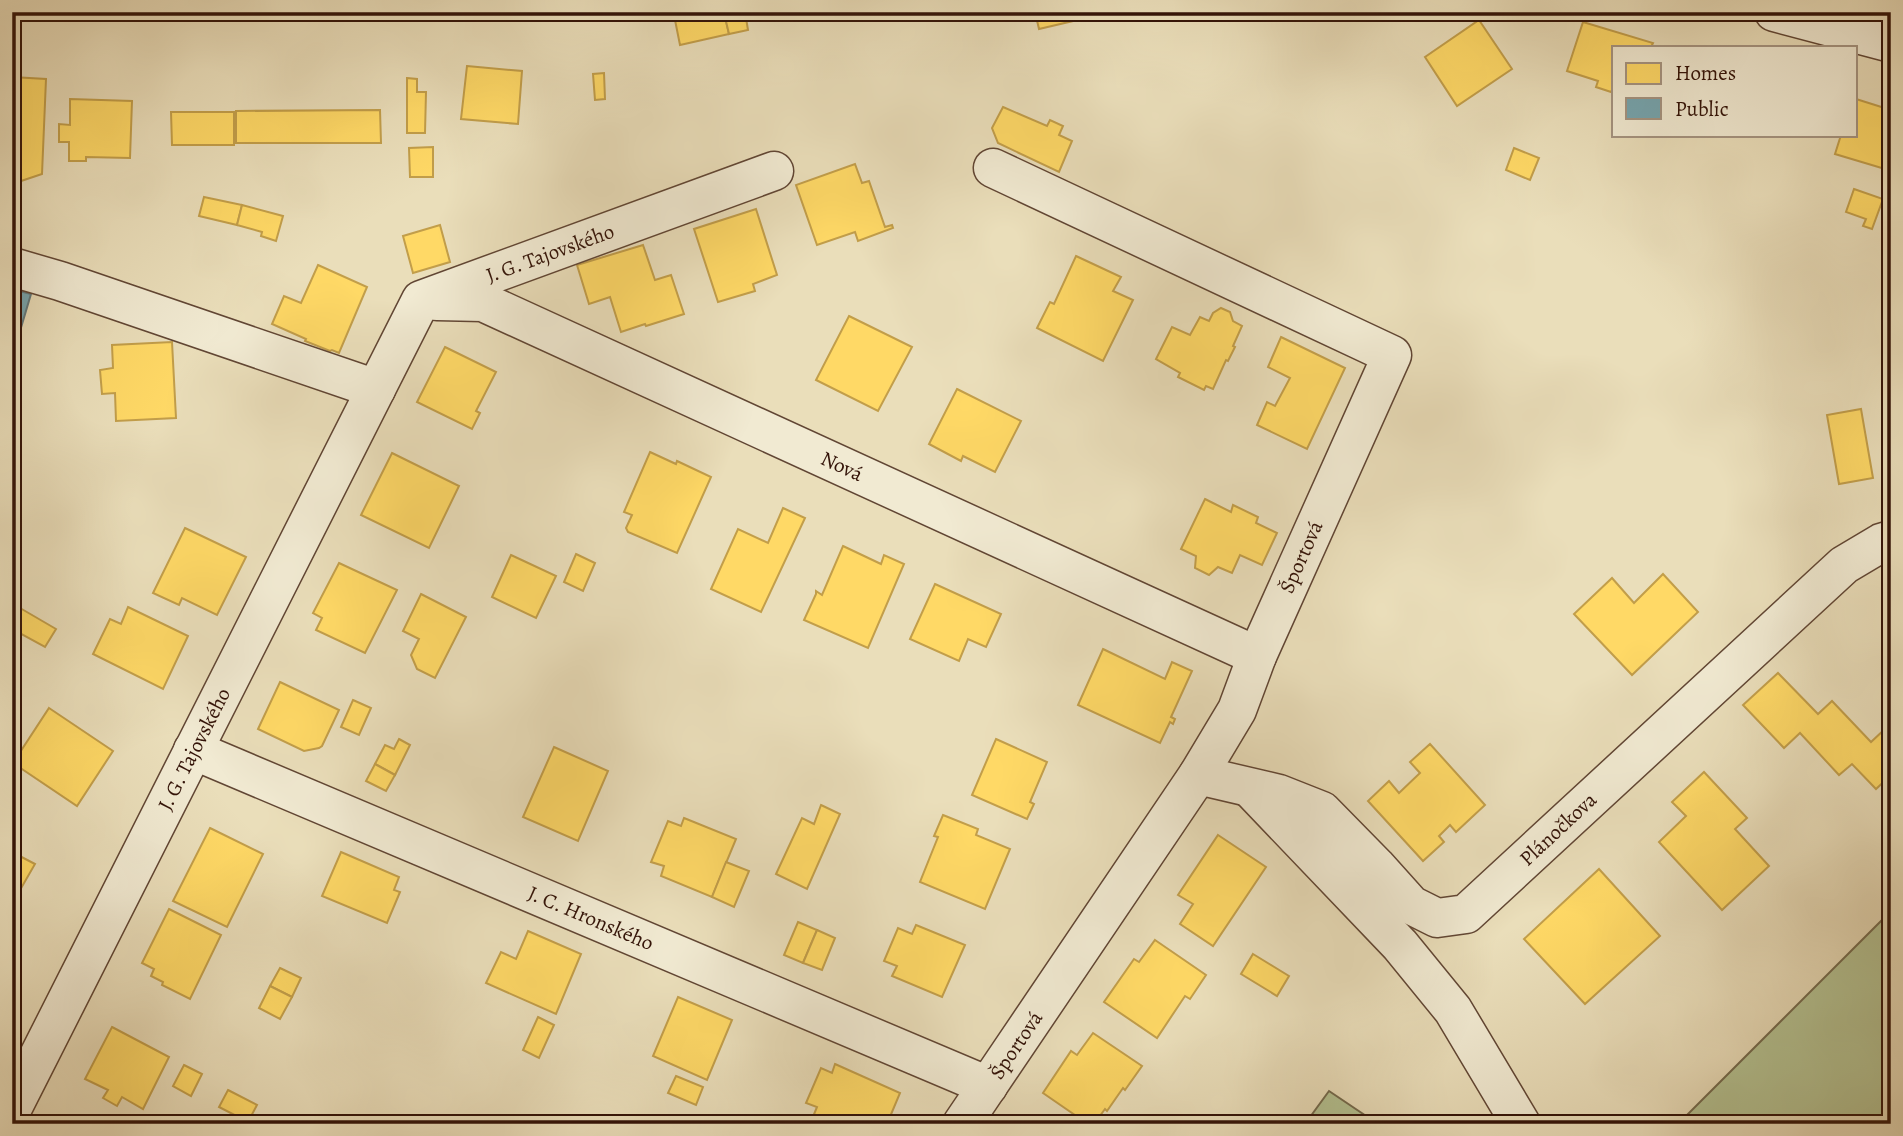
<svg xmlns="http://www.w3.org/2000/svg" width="1903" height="1136" font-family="Alegreya,serif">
<rect width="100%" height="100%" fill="#eadeba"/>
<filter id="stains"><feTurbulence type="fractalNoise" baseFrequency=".00286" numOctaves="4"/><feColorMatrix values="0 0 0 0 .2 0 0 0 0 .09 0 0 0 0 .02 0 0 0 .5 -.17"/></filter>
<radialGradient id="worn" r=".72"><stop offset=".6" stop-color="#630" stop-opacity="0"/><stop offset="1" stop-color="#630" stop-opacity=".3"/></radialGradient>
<g fill="#b4c292" stroke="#746a4d" stroke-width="2">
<path d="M1891,911V1124H1678Z"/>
<path d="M1329,1091L1378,1124H1305Z"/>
</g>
<g fill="#ffd966" stroke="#c29e4a" stroke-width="2">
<path d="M688,12H724L729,34L680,45L674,15Z"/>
<path d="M745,12L748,30L729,34L724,13Z"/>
<path d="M1035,12H1102L1103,14L1039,29Z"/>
<path d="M1479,20L1512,69L1457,106L1425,57Z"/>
<path d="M1583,22L1653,43L1651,47H1614V86L1611,92L1596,87L1598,81L1567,71Z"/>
<path d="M467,66L522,71L518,124L461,119Z"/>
<path d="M604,73L605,99L595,100L593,74Z"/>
<path d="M12,77L46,79L42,174L12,184Z"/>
<path d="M407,78L417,79V92H426L425,133H407Z"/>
<path d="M70,99L132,101L130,158L86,157V161H69V142H59V124L70,125Z"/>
<path d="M1856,99L1891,110V151L1885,169L1835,154L1841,135H1856Z"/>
<path d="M1003,107L1047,126L1050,120L1063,126L1059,135L1072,141L1059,172L998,143L992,128Z"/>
<path d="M380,110L381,143H236V111Z"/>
<path d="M171,112H234V145H172Z"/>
<path d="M433,147V177H410L409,148Z"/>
<path d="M1514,148L1539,158L1530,180L1506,170Z"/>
<path d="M855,164L862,183L869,181L885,227L892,225L893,228L858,241L855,232L817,245L796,185Z"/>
<path d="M1854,189L1883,199L1872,229L1863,226L1866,219L1846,212Z"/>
<path d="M204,197L242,205L237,225L199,216Z"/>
<path d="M242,205L283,216L276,241L261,236L262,232L237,225Z"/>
<path d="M756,209L777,275L753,284L755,291L718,302L694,229Z"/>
<path d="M440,225L450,262L413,273L403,236Z"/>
<path d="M643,245L655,280L671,275L684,314L646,326L645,324L621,332L610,297L589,304L577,265Z"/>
<path d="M1076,256L1121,277L1113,291L1133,300L1103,361L1037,328L1050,302L1054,304Z"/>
<path d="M318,265L367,287L339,353L332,350L330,351L305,341L306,339L272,324L284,296L301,303Z"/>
<path d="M1221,308L1230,312L1233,321L1242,326L1233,346L1235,347L1228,361L1226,360L1213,389L1206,386L1204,390L1178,377L1180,373L1156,359L1172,327L1190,335L1200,317L1209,321L1213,313Z"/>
<path d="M849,316L912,347L878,411L816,380Z"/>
<path d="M1281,337L1345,368L1307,449L1257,425L1267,402L1275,406L1290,378L1268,367Z"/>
<path d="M172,342L176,418L116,421L115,393L102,394L100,370L113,368L112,345Z"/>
<path d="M445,347L496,372L476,411L480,413L472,429L417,402Z"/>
<path d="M957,389L1021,421L995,472L963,456L961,461L929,444Z"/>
<path d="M1861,409L1873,478L1839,484L1827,415Z"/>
<path d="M650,452L676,464L677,461L711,477L677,553L628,532L626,528L632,515L624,512Z"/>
<path d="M392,453L459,486L429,548L361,515Z"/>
<path d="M1205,499L1231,512L1233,505L1258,517L1256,523L1277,533L1262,565L1240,555L1232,573L1218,567L1209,575L1195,568L1196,556L1181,549Z"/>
<path d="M783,508L805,518L761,612L711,589L738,529L768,543Z"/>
<path d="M185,528L246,557L217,615L182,598L179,605L153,593Z"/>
<path d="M843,546L881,564L884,555L904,564L868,648L804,620L816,594V591L822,595Z"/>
<path d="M576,554L595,563L583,591L564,582Z"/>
<path d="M511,555L556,576L536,618L492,597Z"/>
<path d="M339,563L397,590L365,653L316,630L322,618L313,613Z"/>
<path d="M1663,574L1698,612L1632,675L1574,614L1612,578L1634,603Z"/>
<path d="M935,584L1001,614L986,647L968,639L959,661L910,639Z"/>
<path d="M421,594L466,617L435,678L417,669L411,655L419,639L403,631Z"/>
<path d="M128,607L188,636L163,689L93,654L110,619L121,624Z"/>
<path d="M20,608L56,629L45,647L12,629V622Z"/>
<path d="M1103,649L1165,679L1172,662L1192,671L1171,717L1175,719L1173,724L1170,722L1160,743L1078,705Z"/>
<path d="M1778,673L1818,714L1832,701L1871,742L1885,729L1891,735V775L1876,789L1852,764L1839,775L1800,733L1784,748L1743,705Z"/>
<path d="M280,682L339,710L322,746L319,748L304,751L258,729Z"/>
<path d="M353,700L371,708L359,735L341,727Z"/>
<path d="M49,708L113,751L77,806L13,763Z"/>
<path d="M399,739L410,745L395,775L375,764L385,745L394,749Z"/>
<path d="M996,739L1047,762L1030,802L1034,804L1027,819L972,795Z"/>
<path d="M1430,744L1485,805L1456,832L1450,825L1439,836L1444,842L1423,861L1368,801L1389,781L1399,793L1420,773L1410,762Z"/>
<path d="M554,747L608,771L578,841L523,817Z"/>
<path d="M375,764L395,775L386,791L366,781Z"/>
<path d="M1704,772L1747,818L1735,829L1769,866L1722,910L1659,842L1686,816L1672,802Z"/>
<path d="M821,805L840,814L807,889L776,874L802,818L814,824Z"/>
<path d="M943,815L978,829L976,835L1010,849L985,909L920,882L938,837L934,836Z"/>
<path d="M684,818L736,839L712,897L661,876L664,866L651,862L668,821L681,826Z"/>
<path d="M210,828L263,854L227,927L173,901Z"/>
<path d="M1218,835L1266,867L1213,946L1180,924L1193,904L1178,895Z"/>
<path d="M12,852L35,864L12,904Z"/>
<path d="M341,852L399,877L394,890L400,892L387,923L322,896Z"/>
<path d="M726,862L749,871L734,907L712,897Z"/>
<path d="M1599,869L1660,936L1585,1004L1524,939Z"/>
<path d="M169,909L221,935L190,999L162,985L163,982L151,976L154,969L142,963Z"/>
<path d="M798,922L817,930L803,963L784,955Z"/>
<path d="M916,925L965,945L942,997L892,976L897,966L884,961L898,928L912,934Z"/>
<path d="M817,930L835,938L822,970L803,963Z"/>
<path d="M528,931L581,954L556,1014L486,983L501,952L516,959Z"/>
<path d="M1155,940L1206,975L1190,999L1185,996L1157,1038L1104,1002L1134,959L1139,962Z"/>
<path d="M1253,954L1289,976L1277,996L1241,974Z"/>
<path d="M280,968L301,978L292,997L270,986Z"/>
<path d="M270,986L292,997L280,1019L259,1008Z"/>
<path d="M678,997L732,1020L707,1080L653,1056Z"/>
<path d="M538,1017L554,1025L539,1058L523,1050Z"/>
<path d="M112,1027L169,1057L143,1109L122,1097L117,1106L103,1098L108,1090L85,1079Z"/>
<path d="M1093,1033L1142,1066L1125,1090L1123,1088L1107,1111L1105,1109L1094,1124H1088L1043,1093L1071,1051L1077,1055Z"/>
<path d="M835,1064L900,1093L887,1124H810L817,1107L806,1103L821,1068L832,1073Z"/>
<path d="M184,1065L202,1074L191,1096L173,1086Z"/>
<path d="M676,1076L703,1087L696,1105L668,1093Z"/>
<path d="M228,1090L257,1105L248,1122L219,1107Z"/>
</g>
<path fill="#76a5af" stroke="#62797d" stroke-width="2" d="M12,289L31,294L12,358Z"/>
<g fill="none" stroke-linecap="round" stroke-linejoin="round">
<defs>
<g id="minor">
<path d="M1774,12L1891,43"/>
<path d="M12,267L60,281L376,389"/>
<path d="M437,301L483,302L1257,656"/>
<path d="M193,750L988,1086"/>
<path d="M1198,775L1279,794L1322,811L1376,866L1411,905L1437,918L1466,914L1844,565L1881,543L1891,540"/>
<path d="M1251,789L1400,945L1453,1010L1521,1124"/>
<path d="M12,1109L421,300L774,171"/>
<path d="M962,1124L1198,775L1237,710L1257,656L1392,355L993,168"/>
</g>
</defs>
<use href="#minor" stroke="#614634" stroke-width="41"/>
<use href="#minor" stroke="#f1ead2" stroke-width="38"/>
</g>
<g text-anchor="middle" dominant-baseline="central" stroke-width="7" stroke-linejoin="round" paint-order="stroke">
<g font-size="21" fill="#331308" stroke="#f1ead2">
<text transform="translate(550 253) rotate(-20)">J. G. Tajovského</text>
<text transform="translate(842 466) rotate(25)">Nová</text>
<text transform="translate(1301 557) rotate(-66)">Športová</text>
<text transform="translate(194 749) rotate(-63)">J. G. Tajovského</text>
<text transform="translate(1558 829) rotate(-43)">Plánočkova</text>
<text transform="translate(591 918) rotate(23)">J. C. Hronského</text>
<text transform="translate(1016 1045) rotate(-56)">Športová</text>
</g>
</g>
<rect width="1903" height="1136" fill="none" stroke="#eadeba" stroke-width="42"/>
<rect x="14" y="14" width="1875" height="1108" fill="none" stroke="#331308" stroke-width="3.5"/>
<rect x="21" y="21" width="1861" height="1094" fill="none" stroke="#331308" stroke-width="2"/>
<rect x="1612" y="46" width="245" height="91" fill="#f1ead2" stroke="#a59481" stroke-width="2"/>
<rect x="1626" y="63" width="35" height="21" fill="#ffd966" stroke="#a59481" stroke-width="2"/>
<text x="1675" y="80" font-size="21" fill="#331308">Homes</text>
<rect x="1626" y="98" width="35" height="21" fill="#76a5af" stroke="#a59481" stroke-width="2"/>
<text x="1675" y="116" font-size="21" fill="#331308">Public</text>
<rect width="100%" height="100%" filter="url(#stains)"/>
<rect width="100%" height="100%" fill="url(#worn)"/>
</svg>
